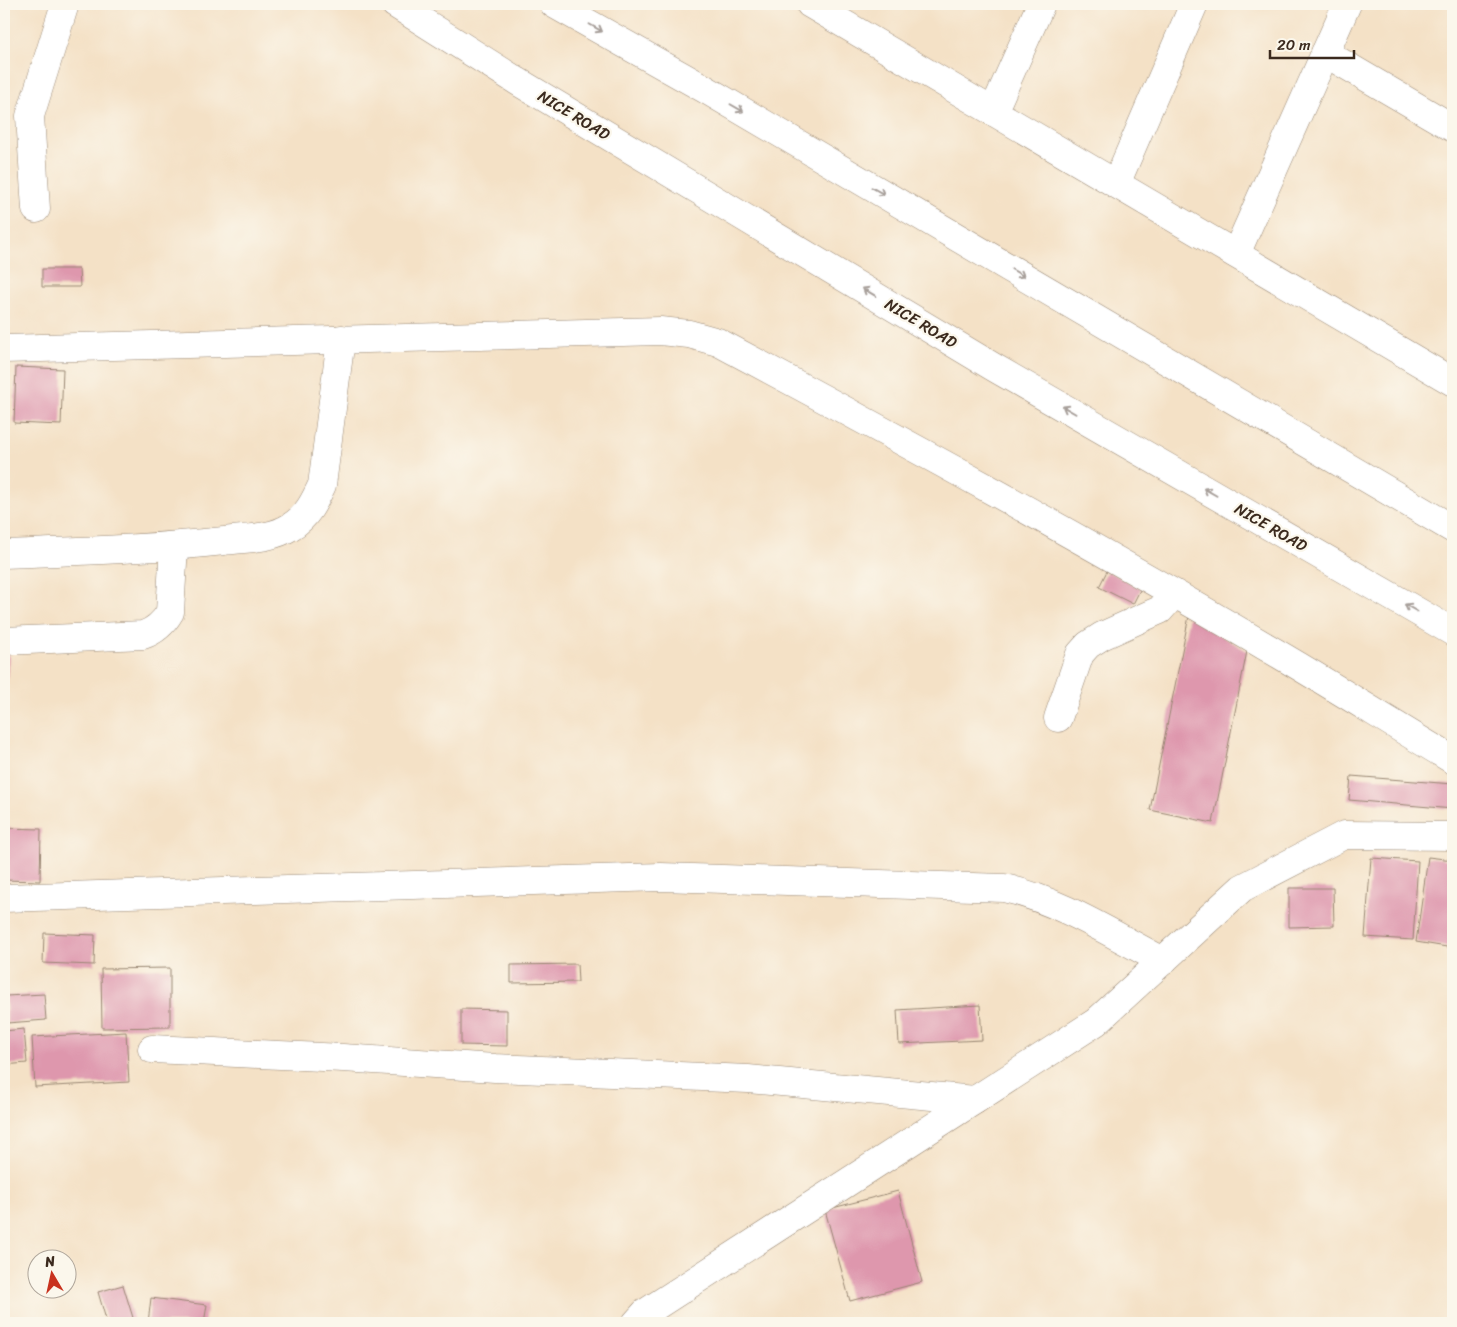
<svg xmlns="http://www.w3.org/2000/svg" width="1457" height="1327" font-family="Sriracha,sans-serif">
<rect width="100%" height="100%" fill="#fbf7ec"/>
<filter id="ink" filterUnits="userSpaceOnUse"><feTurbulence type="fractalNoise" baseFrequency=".02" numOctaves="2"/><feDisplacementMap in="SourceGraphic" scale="10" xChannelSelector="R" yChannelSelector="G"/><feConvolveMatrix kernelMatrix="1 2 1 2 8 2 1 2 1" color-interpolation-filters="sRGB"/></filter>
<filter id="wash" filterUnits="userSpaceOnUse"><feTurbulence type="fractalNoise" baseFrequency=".0096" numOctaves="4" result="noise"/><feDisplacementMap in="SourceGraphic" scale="20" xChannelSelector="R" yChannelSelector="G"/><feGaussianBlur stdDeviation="1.12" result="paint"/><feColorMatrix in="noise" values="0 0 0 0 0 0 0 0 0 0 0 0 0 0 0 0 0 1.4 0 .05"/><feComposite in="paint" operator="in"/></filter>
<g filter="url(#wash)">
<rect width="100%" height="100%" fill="#f4e1c6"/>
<g id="blocks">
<g fill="#de97ad">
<path d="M42,269H79L80,287H42Z"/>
<path d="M16,367L63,369L61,425L14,423Z"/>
<path d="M1107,571L1141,588L1133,604L1099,587Z"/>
<path d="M1189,616L1247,651L1213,823L1150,810Z"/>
<path d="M4,654L9,655L6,699H4Z"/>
<path d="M1351,776L1453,784V809L1349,800Z"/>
<path d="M4,828L41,829L40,881L4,880Z"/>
<path d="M1428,857L1453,860V948L1416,942Z"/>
<path d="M1371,858L1418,861L1413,940L1365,937Z"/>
<path d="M1289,888H1333L1334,926L1289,927Z"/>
<path d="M44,933L95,935L94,965L43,963Z"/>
<path d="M577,964L578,982L511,983V965Z"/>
<path d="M170,968V1027L102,1028L101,969Z"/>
<path d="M44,994L46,1020L7,1023L6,996Z"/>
<path d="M980,1005L982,1040L899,1044L897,1010Z"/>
<path d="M461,1009L507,1010V1046L461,1045Z"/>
<path d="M24,1029L27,1063L4,1065V1031Z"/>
<path d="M126,1032L129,1082L35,1087L32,1037Z"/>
<path d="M898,1191L922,1282L850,1301L825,1210Z"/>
<path d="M123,1285L134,1321L127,1323H107L98,1292Z"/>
<path d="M151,1298L207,1305L204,1323H148Z"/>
</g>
</g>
</g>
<g filter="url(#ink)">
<use href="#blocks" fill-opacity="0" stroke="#988672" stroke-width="1"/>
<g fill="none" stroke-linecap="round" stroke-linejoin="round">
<defs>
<g id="minor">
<path d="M810,4L1453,382"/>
<path d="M1325,53L1453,128"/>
<path d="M993,112L1041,4"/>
<path d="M1116,184L1194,4"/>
<path d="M36,209L30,116L65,4"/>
<path d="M1236,254L1347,4"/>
<path d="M4,349L660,331L689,334L718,342C903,441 1087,541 1268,648C1330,684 1391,723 1453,760"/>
<path d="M4,554C77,551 151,549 224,541C246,538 271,539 290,527C307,517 314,502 322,485L341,339"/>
<path d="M4,641L143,635C155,631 163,624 170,612L174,546"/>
<path d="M1058,718L1080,654L1088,645L1102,636L1153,613L1160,610L1174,594"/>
<path d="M4,898L661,877L1004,888C1059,900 1113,935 1163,961"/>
<path d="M152,1049L343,1058L495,1068L748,1079L975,1100"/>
<path d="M636,1323L645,1313L1096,1022L1242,888L1344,835L1453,836"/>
</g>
<g id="highway">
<path d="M395,4L517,81L995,368L1453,632"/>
<path d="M554,4L705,89L1453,529"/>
</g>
</defs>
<use href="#minor" stroke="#988672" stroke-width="29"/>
<use href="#highway" stroke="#988672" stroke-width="29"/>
<use href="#minor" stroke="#fff" stroke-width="28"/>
<use href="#highway" stroke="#fff" stroke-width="28"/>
</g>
<defs><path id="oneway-shaft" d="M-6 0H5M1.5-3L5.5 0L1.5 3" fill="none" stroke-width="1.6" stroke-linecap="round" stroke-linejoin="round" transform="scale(1.25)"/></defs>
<g stroke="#a79f9a">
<use href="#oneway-shaft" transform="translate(596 28) rotate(30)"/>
<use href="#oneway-shaft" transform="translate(737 108) rotate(30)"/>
<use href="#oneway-shaft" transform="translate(878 191) rotate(30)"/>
<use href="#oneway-shaft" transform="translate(1018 273) rotate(30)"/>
<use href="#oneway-shaft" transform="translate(869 292) rotate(-149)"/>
<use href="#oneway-shaft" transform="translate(1069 410) rotate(-150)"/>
<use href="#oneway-shaft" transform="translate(1210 492) rotate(-150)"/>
<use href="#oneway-shaft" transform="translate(1411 608) rotate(-150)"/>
</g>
</g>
<g text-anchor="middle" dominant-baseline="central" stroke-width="4.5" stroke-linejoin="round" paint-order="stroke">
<g font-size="16" fill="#3b2a1e" stroke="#fbf7ec">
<text transform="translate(574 115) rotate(31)">NICE ROAD</text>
<text transform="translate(921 323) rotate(31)">NICE ROAD</text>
<text transform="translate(1271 527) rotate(30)">NICE ROAD</text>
</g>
</g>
<rect width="1457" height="1327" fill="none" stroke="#fbf7ec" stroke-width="20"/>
<g transform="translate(52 1274) rotate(351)"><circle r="24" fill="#fbf7ec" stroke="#aea59a"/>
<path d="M0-4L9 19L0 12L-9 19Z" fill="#c8321e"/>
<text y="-8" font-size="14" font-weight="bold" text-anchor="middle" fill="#3b2a1e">N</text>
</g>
<path d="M1270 50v8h84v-8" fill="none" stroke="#3b2a1e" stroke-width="2.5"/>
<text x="1277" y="50" font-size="15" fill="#3b2a1e" stroke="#fbf7ec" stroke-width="4" paint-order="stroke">20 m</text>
</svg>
